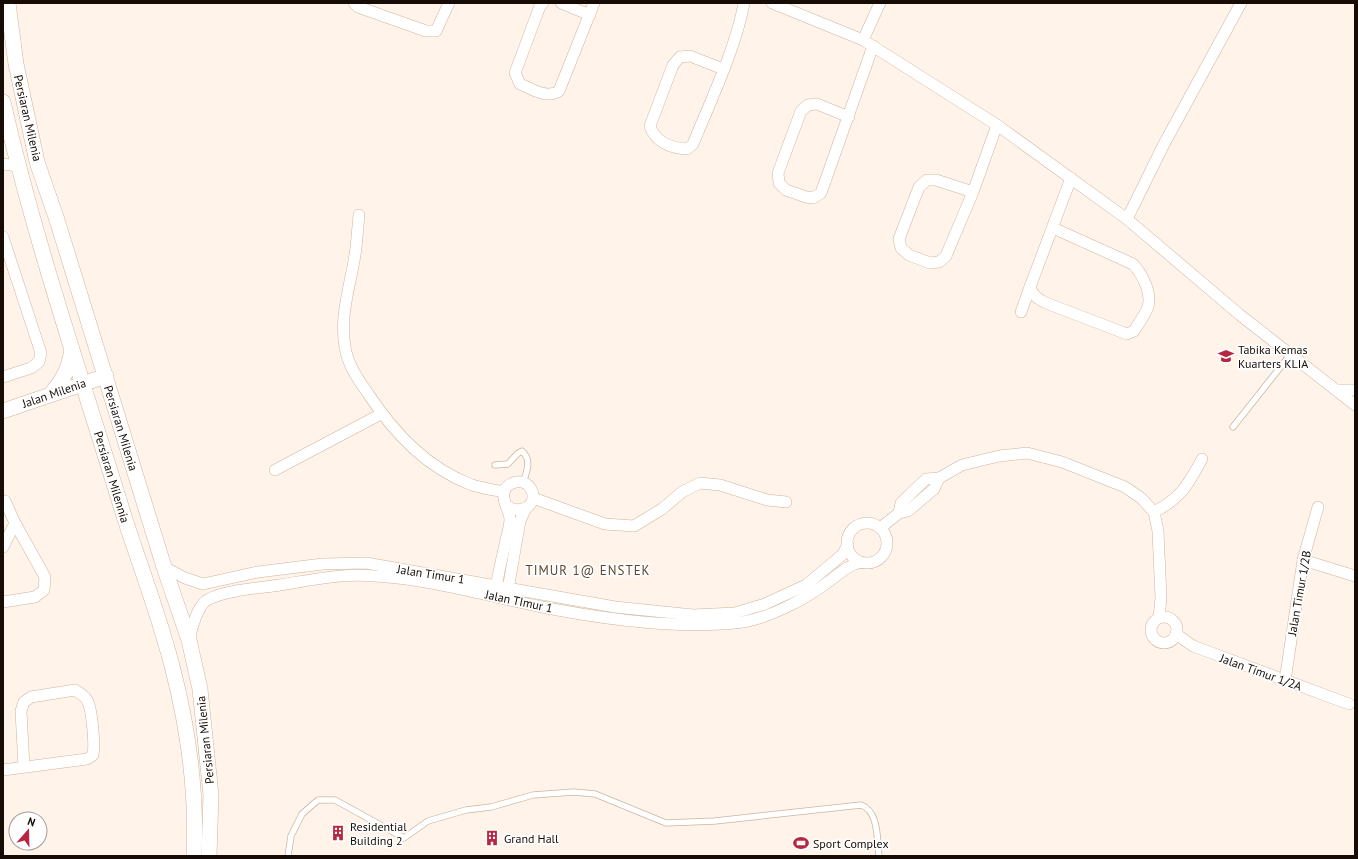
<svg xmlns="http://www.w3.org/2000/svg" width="1358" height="859" font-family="'PT Sans',sans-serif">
<rect width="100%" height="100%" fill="#fff3ea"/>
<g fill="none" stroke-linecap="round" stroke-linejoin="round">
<defs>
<g id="lane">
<path d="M1233,427L1290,355"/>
<path d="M495,465L508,464L517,454L522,451C532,460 527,471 523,483"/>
<path d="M288,856L291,836L302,814L318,800H335L404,838L428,821L466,810L491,807L533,795L574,792L595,794L666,823L715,821L861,805C879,811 877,840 879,856"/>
</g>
<g id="street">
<path d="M354,3L358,7L426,31H436L449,3"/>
<path d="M543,3L540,6L515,73L520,84C532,89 547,99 559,91L594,3"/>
<path d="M561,3L590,15"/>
<path d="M772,3L863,40L997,125L1127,219L1240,315L1355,405"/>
<path d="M863,40L880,3"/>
<path d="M723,69L690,56L680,57L673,65L650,126C655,142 671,148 687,149L693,144C710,102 736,48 744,3"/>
<path d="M849,117L817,104L808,105L801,111L778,173L779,183L786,190L806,197L813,198L821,193L873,46"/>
<path d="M3,164L18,166"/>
<path d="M973,192L936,180H927L919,187L899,239L901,248L909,255L930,263L939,262L946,256L973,192L997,125"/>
<path d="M359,215C358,226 357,237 356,248C352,281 339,313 345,347C348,366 358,379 369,395C395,434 427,468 472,485C482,488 494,490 504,492"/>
<path d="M1127,219L1164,144L1241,3"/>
<path d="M1053,228L1133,264C1142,274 1152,292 1148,307C1145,315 1138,324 1134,331L1127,334L1046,303C1038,299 1033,296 1030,287L1071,178"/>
<path d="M3,237L41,353L39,362L31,368L3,377"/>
<path d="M1021,312L1030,287"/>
<path d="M1336,390H1355"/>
<path d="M275,470L381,414"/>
<path d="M533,498L605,524L634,526L662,509L682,492L700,483L720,485L767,500L786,502"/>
<path d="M5,501L15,523"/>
<path d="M1154,512C1181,498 1188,485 1202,459"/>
<path d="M899,513L901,503L926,479L939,478L962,465L999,456L1027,453L1062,462L1125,487L1141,498L1154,512L1158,531L1161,598L1159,618"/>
<circle cx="867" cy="543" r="20"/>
<path d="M880,528L899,513L908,511L934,489L939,478"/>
<path d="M3,547L15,523L45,577L44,590L35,597L3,602"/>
<path d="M1303,560L1355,576"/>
<path d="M164,567L185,578L203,584L258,572L323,564L366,563L615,607L693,615L735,613L765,604L806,585L842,555L848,545"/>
<path d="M495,592C498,575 502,558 506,540C507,534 510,526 510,519C509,510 502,501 504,492C508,480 525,478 531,489C540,505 519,516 507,506"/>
<path d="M507,595L520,521L525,510"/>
<circle cx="1164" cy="630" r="13"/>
<path d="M1176,634L1193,646L1349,704"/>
<path d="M189,640C192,628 197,604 209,599C227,590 260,588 280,585C311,580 343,573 374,576C431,579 486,596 542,607C603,619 674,629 736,623C766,620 804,600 828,582C841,573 846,566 861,562"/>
<path d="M1285,681L1303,560L1318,507"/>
<path d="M3,770L87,759L93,755C95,745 92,708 87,700C84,695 80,693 75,690L31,697L24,702L21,711L24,767"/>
</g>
<g id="secondary">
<path d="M8,3L16,64L37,162L57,220L164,567L189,640L200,689L211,795L209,856"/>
<path d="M3,102C35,242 82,379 124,516C140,566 159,615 172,666C188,727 197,793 194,856"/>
<path d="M51,394C64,378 68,371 72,350"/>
<path d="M3,411L106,376"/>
</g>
</defs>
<use href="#lane" stroke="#cfb49c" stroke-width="7"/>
<use href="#street" stroke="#cfb49c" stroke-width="12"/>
<use href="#secondary" stroke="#cfb49c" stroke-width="16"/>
<use href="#lane" stroke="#fff" stroke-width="5.5"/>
<use href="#street" stroke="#fff" stroke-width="11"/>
<use href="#secondary" stroke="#fff" stroke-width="15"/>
</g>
<defs>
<symbol id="school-bare" viewBox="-9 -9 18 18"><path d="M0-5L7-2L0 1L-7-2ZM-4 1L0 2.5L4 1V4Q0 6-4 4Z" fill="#b82742" stroke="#fff" stroke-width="2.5" paint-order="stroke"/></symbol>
<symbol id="building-bare" viewBox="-9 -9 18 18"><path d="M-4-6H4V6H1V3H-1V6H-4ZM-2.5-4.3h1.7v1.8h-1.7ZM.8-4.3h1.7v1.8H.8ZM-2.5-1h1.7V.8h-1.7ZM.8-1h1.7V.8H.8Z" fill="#b82742" stroke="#fff" stroke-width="2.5" paint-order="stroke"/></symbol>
<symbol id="stadium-bare" viewBox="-9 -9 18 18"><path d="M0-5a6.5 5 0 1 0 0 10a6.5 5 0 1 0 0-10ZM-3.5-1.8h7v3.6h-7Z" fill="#b82742" stroke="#fff" stroke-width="2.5" paint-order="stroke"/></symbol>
</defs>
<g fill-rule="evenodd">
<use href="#school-bare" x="1215" y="345" width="22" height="22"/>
<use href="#building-bare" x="327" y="822" width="22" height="22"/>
<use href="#building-bare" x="481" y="827" width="22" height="22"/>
<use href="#stadium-bare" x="790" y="832" width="22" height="22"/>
</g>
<g text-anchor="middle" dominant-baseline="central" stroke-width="3.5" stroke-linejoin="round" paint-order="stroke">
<g font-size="12" fill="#160c05" stroke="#fff">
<text transform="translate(28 118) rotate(77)">Persiaran Milenia</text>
<text transform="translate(54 393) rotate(-19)">Jalan Milenia</text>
<text transform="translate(121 428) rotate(73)">Persiaran Milenia</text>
<text transform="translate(112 477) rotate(73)">Persiaran Milennia</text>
<text transform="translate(431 574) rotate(9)">Jalan Timur 1</text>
<text transform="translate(1299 593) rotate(-80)">Jalan Timur 1/2B</text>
<text transform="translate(519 601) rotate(12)">Jalan TImur 1</text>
<text transform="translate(1261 672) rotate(20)">Jalan Timur 1/2A</text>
<text transform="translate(205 740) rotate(-96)">Persiaran Milenia</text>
</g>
<g font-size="12" fill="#160c05" stroke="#fff" text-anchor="start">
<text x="1238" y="349">Tabika Kemas<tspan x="1238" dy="14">Kuarters KLIA</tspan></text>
<text x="350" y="826">Residential<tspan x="350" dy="14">Building 2</tspan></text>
<text x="504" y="838">Grand Hall</text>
<text x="813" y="843">Sport Complex</text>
</g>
<g font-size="13" letter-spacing="1" fill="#5d4631" stroke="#fff">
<text x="588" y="570">TIMUR 1@ ENSTEK</text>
</g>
</g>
<rect width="1358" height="859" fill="none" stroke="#160c05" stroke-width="8"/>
<g transform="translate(28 831) rotate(20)"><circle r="19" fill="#ffffff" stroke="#a29e9b"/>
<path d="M0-3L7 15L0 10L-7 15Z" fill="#b82742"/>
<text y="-6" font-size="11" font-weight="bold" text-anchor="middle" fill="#160c05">N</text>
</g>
</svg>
